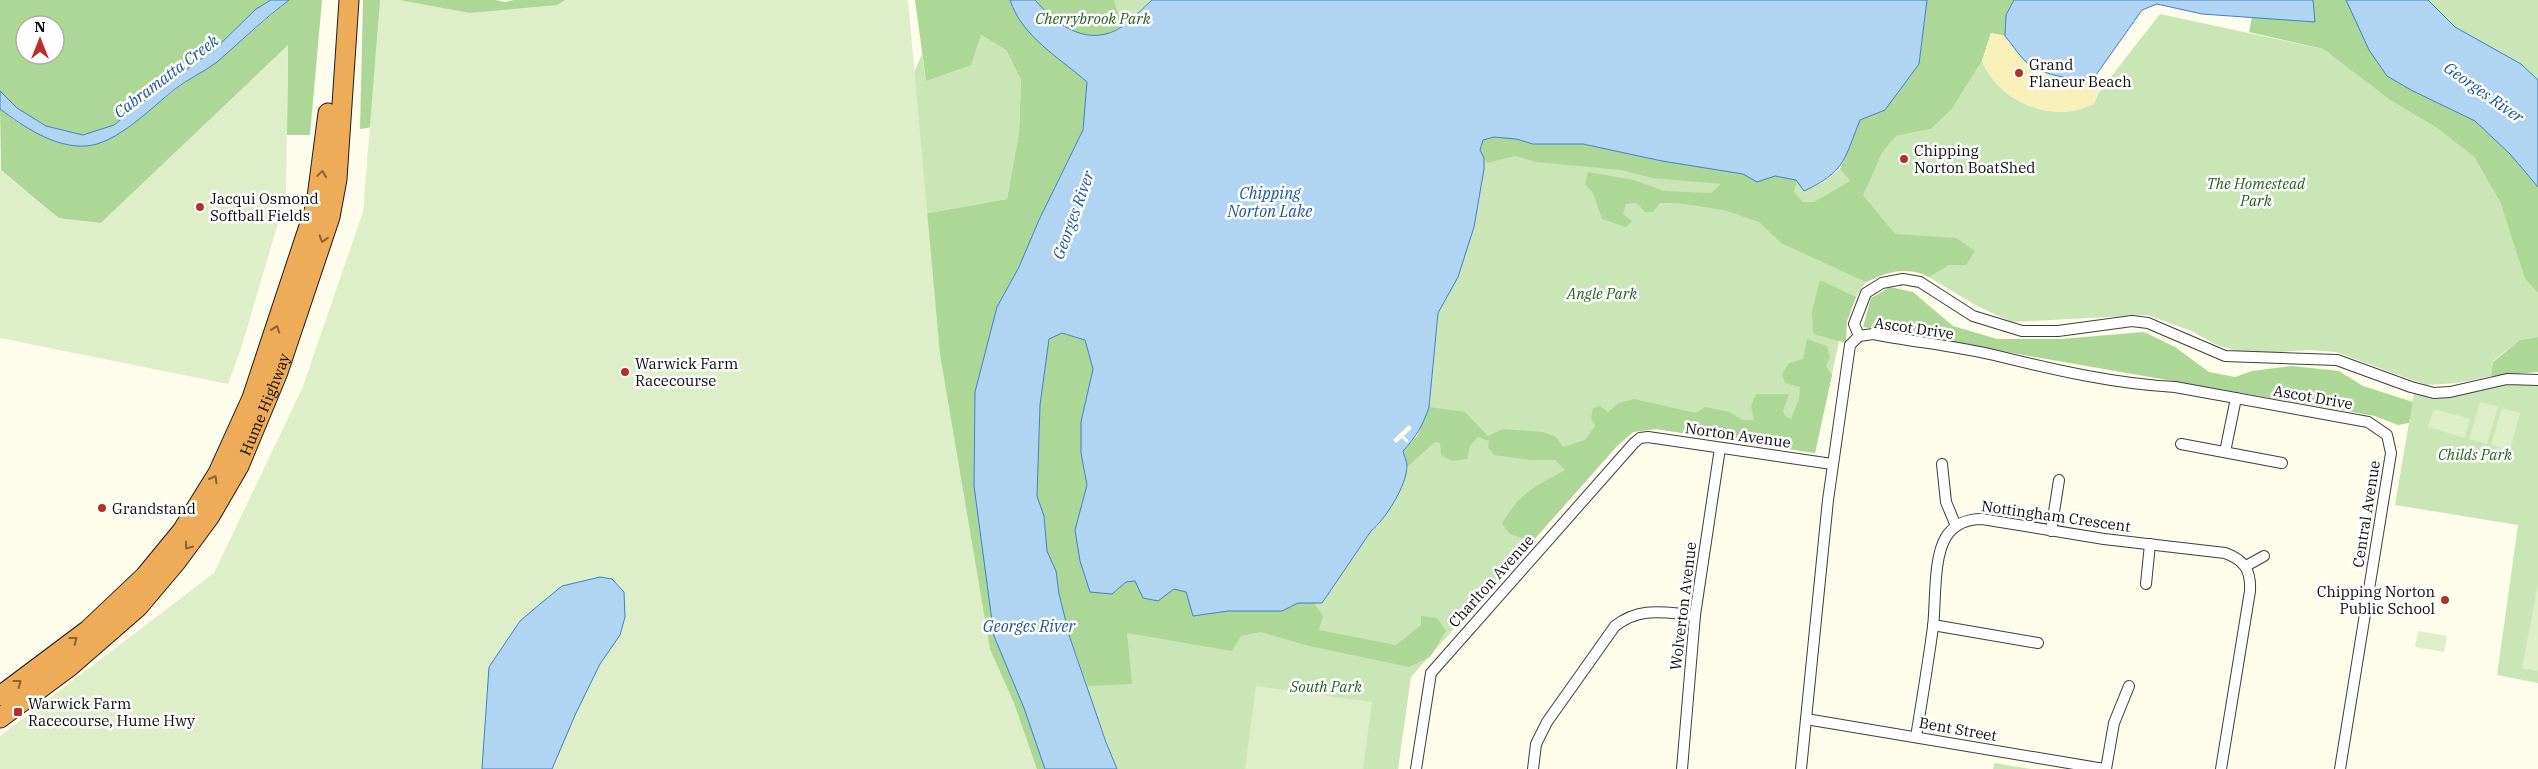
<svg xmlns="http://www.w3.org/2000/svg" width="2538" height="769" font-family="'IBM Plex Serif',serif">
<rect width="100%" height="100%" fill="#fefcea"/>
<g fill="#cbe6b6">
<path d="M1035,0H1152L1122,27Z"/>
<path d="M2428,0H2538V80L2521,64L2455,27Z"/>
<path d="M2160,14L2323,49L2390,100L2437,128L2474,157L2500,202L2525,279L2538,293V337L2520,340L2493,361L2491,376L2458,383L2426,385L2336,352L2309,350L2248,354L2219,346L2189,330L2147,315L2012,322L1977,306L1922,273L1897,270L1885,273L1866,282L1856,297L1839,341L1815,453L1656,429L1633,432L1617,446L1411,677L1398,769H1117L1081,672L1037,450L1298,603H1322L1371,531L1380,524L1399,492L1429,407L1438,313L1458,277L1480,150L1797,180L1804,191L1824,182L1840,169L1862,195L1882,153L1896,136L1931,129L1952,109L1982,61C1995,94 2036,117 2072,111C2079,110 2087,106 2094,104L2099,92Z"/>
<path d="M981,35L1006,50L1021,80L1019,133L1007,199L923,214L908,86L922,54L926,81Z"/>
<path d="M2503,383L2538,386V683L2497,675L2518,525L2395,505L2414,393L2446,396Z"/>
<path d="M1994,763L2031,769H1993Z"/>
</g>
<g fill="#add796" fill-rule="evenodd">
<path d="M0,0H271L256,9L215,49L146,99L114,125L83,135L46,126L17,108L0,91ZM25,25H55V55H25Z"/>
<path d="M289,0H322L310,135H287L288,46L101,223L59,219L1,170L0,109L18,123L86,146L146,113L177,88L215,63Z"/>
<path d="M363,0H495L505,2L514,0H579L379,126L360,129Z"/>
<path d="M915,0H1010C1020,33 1062,60 1087,81L1083,130L1039,220L1019,267L997,307L975,392L974,486L1024,708L1045,769H987L923,214L1007,199L1019,133L1021,80L1006,50L981,35L971,65L926,81Z"/>
<path d="M1035,0H1114L1122,27C1114,30 1103,37 1095,37C1074,38 1048,16 1035,0Z"/>
<path d="M1927,0H2014L2006,15L2005,36L1991,33L1982,61L1952,109L1931,129L1896,136L1882,153L1863,195L1895,234L1956,238L1975,251L1966,265H1949L1929,277C1907,265 1887,272 1866,282L1781,243L1759,222L1724,210L1677,203H1660L1653,212H1645L1637,203L1626,204L1623,214L1632,221L1626,227L1602,219L1593,193L1585,184L1588,172L1634,180L1664,191L1711,193L1721,184L1652,178L1621,170L1536,162L1515,156L1487,163L1480,150L1483,140L1494,136L1516,139L1533,144H1583L1662,161L1743,174L1757,182L1775,176L1797,180L1794,192L1803,202H1814L1850,181L1840,169L1860,120L1885,110L1919,64Z"/>
<path d="M2313,0H2346L2387,76L2411,90L2475,121L2510,154L2538,187V293L2525,279L2500,202L2474,157L2437,128L2390,100L2323,49L2249,32L2252,17L2314,22Z"/>
<path d="M1820,280L1856,297L1847,321L1846,343L1813,334L1812,311Z"/>
<path d="M1890,287L1913,292L1953,326L1997,339H2061L2144,332L2175,347L2209,372L2235,377L2252,371L2292,366L2339,371L2363,386L2413,402L2409,423L2398,425L2375,416L1863,327L1871,298Z"/>
<path d="M1061,333L1085,340L1093,369L1081,422V453L1087,485L1075,530L1085,579L1112,594L1126,582L1135,581L1187,592L1193,616L1228,611H1282L1298,603H1314L1323,616L1319,630L1396,645L1421,625V616L1437,618L1446,631L1430,657L1409,667L1309,646L1261,632L1241,636L1232,651L1127,633L1132,684L1088,686L1070,638L1059,594L1056,571L1047,551L1044,516L1037,496L1040,405L1049,339Z"/>
<path d="M2538,337V372L2491,376L2493,362L2520,340Z"/>
<path d="M1807,339L1827,346L1830,358L1826,366L1832,375L1815,453L1656,429L1633,432L1617,446L1532,542L1510,534L1502,524C1520,491 1534,488 1565,470L1555,460H1531L1494,455L1488,447L1489,441L1478,437L1470,446L1467,459L1452,461L1441,455L1440,443L1435,442L1407,467L1403,451L1417,436L1429,407L1465,412L1488,436L1503,429L1543,432L1556,437L1563,447L1585,440L1595,426L1591,418L1593,408L1600,406L1608,412L1619,403L1634,399L1696,413L1705,407L1730,412L1742,420H1754L1751,406L1756,394H1789L1783,411L1785,416L1791,419L1799,399L1800,387L1785,383L1782,374L1789,363L1803,359Z"/>
</g>
<path fill="#f8f0b9" d="M1991,33L2005,36L2026,62L2088,78L2096,75L2100,84L2094,104C2087,106 2079,110 2072,111C2036,117 1995,94 1982,61Z"/>
<g fill="#ddeec8">
<path d="M380,0H400L470,13L557,5L565,0H908L940,354L990,649L1014,703L1037,769H0V736L214,573L302,389L363,212Z"/>
<path d="M288,45L286,196L242,345L228,384L0,338V170L59,218L101,223Z"/>
<path d="M2480,402L2498,407L2487,444L2469,439Z"/>
<path d="M2502,408L2520,413L2510,451L2491,445Z"/>
<path d="M2434,409L2470,419L2465,438L2428,427Z"/>
<path d="M2538,584V671L2522,668Z"/>
<path d="M2418,631L2447,636L2444,652L2415,647Z"/>
<path d="M1256,686L1372,702L1363,769H1245Z"/>
</g>
<g fill="#b1d4f3" stroke="#3b82c7">
<path d="M271,0H289C264,19 241,41 217,62C204,72 188,79 175,89C152,107 117,144 86,146C55,148 24,127 0,109V91L17,108L46,126L83,135L114,125L146,99L215,49L256,9Z"/>
<path d="M1010,0H1035C1057,26 1090,49 1123,26C1133,19 1142,9 1152,0H1927L1919,64L1885,110L1860,120C1844,160 1845,172 1804,191L1796,180L1775,176L1757,182L1743,174L1662,161L1583,144H1533L1516,139L1494,137L1483,140L1480,150L1484,158V169L1474,227L1458,277L1438,313L1429,407C1423,425 1416,437 1403,451C1404,456 1407,461 1407,466C1407,485 1385,520 1371,531L1322,603H1298L1282,611H1228L1193,616L1186,592L1174,589L1158,601L1143,598L1135,581L1126,582L1112,594L1090,592L1080,561L1075,530L1087,485L1081,453V422L1093,369L1085,340L1062,333L1049,339L1040,405L1037,496L1044,516L1047,551L1056,571L1059,594L1070,638L1106,742L1117,769H1045L1024,708L994,636L974,486L975,392L997,307L1019,267L1039,220L1083,130L1087,82C1060,58 1022,37 1010,0Z"/>
<path d="M2014,0H2313L2315,22L2202,14L2157,4L2142,10L2096,75C2077,83 2040,75 2025,61C2018,54 2012,44 2005,36L2006,15Z"/>
<path d="M2346,0H2428L2455,27L2521,64L2538,80V187L2510,154L2475,121L2411,90L2387,76L2369,50Z"/>
<path d="M600,577L612,579L624,592L625,617L620,635L600,664L576,713L552,769H482L489,667L520,621L540,604L562,586Z"/>
</g>
<path fill="#fefcea" d="M1409,425L1412,428L1404,436L1409,441L1407,443L1402,438L1396,443L1393,440Z"/>
<g fill="none" stroke-linecap="round" stroke-linejoin="round">
<defs>
<g id="street">
<path d="M1859,336L1854,324L1866,293L1882,283L1903,279L1920,282L1973,316L2022,331H2058L2132,321L2148,323L2225,356L2337,360L2411,387L2434,393L2450,392L2507,379L2538,380"/>
<path d="M2181,444L2282,463"/>
<path d="M2225,452L2236,398"/>
<path d="M1942,464L1946,502L1956,526"/>
<path d="M2051,531L2059,480"/>
<path d="M2246,566L2264,556"/>
<path d="M2146,584L2150,544"/>
<path d="M1933,625L2038,643"/>
<path d="M1806,719L2104,769"/>
<path d="M1916,737C1922,700 1928,664 1933,627C1936,602 1933,558 1946,537C1954,524 1968,519 1982,519L2104,539L2225,553C2245,560 2251,571 2250,591L2221,769"/>
<path d="M1416,769L1431,673L1634,443L1640,438L1648,437L1832,464"/>
<path d="M1533,769L1536,744L1547,722L1615,626C1641,606 1664,613 1695,615"/>
<path d="M1682,769L1695,615L1720,448"/>
<path d="M1801,769L1828,500L1850,345L1859,336L1873,334C1914,342 1957,346 1998,356C2055,370 2116,384 2175,387L2368,422L2387,435L2391,453L2340,769"/>
<path d="M2106,769L2114,723L2129,686"/>
</g>
<g id="highway">
<path d="M0,696L88,630L145,576L182,531L218,473L252,398L316,205L328,113"/>
<path id="s1" d="M0,718L69,667L138,607L176,562L210,516L239,466L278,372L330,217L337,179L349,0"/>
</g>
</defs>
<use href="#street" stroke="#3e3e3e" stroke-width="12"/>
<use href="#highway" stroke="#1c1c1c" stroke-width="21"/>
<use href="#street" stroke="#fff" stroke-width="10"/>
<use href="#highway" stroke="#eeab58" stroke-width="19"/>
</g>
<defs><path id="oneway-chevron" d="M-2-3.5L2.5 0L-2 3.5" fill="none" stroke-width="1.6" stroke-linecap="round" stroke-linejoin="round" transform="scale(1.25)"/></defs>
<g stroke="#886335">
<use href="#oneway-chevron" transform="translate(322 174) rotate(-82)"/>
<use href="#oneway-chevron" transform="translate(323 239) rotate(107)"/>
<use href="#oneway-chevron" transform="translate(276 329) rotate(-71)"/>
<use href="#oneway-chevron" transform="translate(214 479) rotate(-60)"/>
<use href="#oneway-chevron" transform="translate(188 546) rotate(126)"/>
<use href="#oneway-chevron" transform="translate(74 640) rotate(-37)"/>
<use href="#oneway-chevron" transform="translate(18 683) rotate(-38)"/>
</g>
<g fill="#b5302a" stroke="#fff" stroke-width="2">
<circle cx="2019" cy="73" r="5"/>
<circle cx="1904" cy="159" r="5"/>
<circle cx="200" cy="207" r="5"/>
<circle cx="625" cy="372" r="5"/>
<circle cx="102" cy="508" r="5"/>
<circle cx="2445" cy="600" r="5"/>
<rect x="13" y="707" width="10" height="10" rx="2.5"/>
</g>
<g text-anchor="middle" dominant-baseline="central" stroke-width="5" stroke-linejoin="round" paint-order="stroke">
<g font-size="15" font-style="italic" fill="#26601f" stroke="#fff">
<text x="1093" y="18">Cherrybrook Park</text>
<text x="2256" y="183">The Homestead<tspan x="2256" dy="17">Park</tspan></text>
<text x="1602" y="293">Angle Park</text>
<text x="2475" y="454">Childs Park</text>
<text x="1326" y="686">South Park</text>
</g>
<g font-size="15" fill="#0b0b0b" stroke="#fff" text-anchor="start">
<text x="2029" y="64">Grand<tspan x="2029" dy="17">Flaneur Beach</tspan></text>
<text x="1914" y="150">Chipping<tspan x="1914" dy="17">Norton BoatShed</tspan></text>
<text x="210" y="198">Jacqui Osmond<tspan x="210" dy="17">Softball Fields</tspan></text>
<text x="635" y="363">Warwick Farm<tspan x="635" dy="17">Racecourse</tspan></text>
<text x="112" y="508">Grandstand</text>
<text x="2435" y="591" text-anchor="end">Chipping Norton<tspan x="2435" dy="17">Public School</tspan></text>
<text x="28" y="703">Warwick Farm<tspan x="28" dy="17">Racecourse, Hume Hwy</tspan></text>
</g>
<g font-size="15" fill="#0b0b0b" stroke="#fff">
<text transform="translate(1914 328) rotate(8)">Ascot Drive</text>
<text transform="translate(2313 397) rotate(10)">Ascot Drive</text>
<text stroke="none"><textPath href="#s1" startOffset="418">Hume Highway</textPath></text>
<text transform="translate(1738 435) rotate(8)">Norton Avenue</text>
<text transform="translate(2366 514) rotate(-81)">Central Avenue</text>
<text transform="translate(2056 516) rotate(8)">Nottingham Crescent</text>
<text transform="translate(1491 581) rotate(-48)">Charlton Avenue</text>
<text transform="translate(1683 606) rotate(-83)">Wolverton Avenue</text>
<text transform="translate(1958 729) rotate(10)">Bent Street</text>
</g>
<g font-size="16" font-style="italic" fill="#1b5597" stroke="#fff">
<text transform="translate(166 76) rotate(-37)">Cabramatta Creek</text>
<text transform="translate(2484 92) rotate(35)">Georges River</text>
<text x="1270" y="193">Chipping<tspan x="1270" dy="18">Norton Lake</tspan></text>
<text transform="translate(1073 215) rotate(-70)">Georges River</text>
<text x="1029" y="626">Georges River</text>
</g>
</g>
<g transform="translate(40 40)"><circle r="24" fill="#ffffff" stroke="#9d9d9d"/>
<path d="M0-4L9 19L0 12L-9 19Z" fill="#b5302a"/>
<text y="-8" font-size="14" font-weight="bold" text-anchor="middle" fill="#0b0b0b">N</text>
</g>
</svg>
